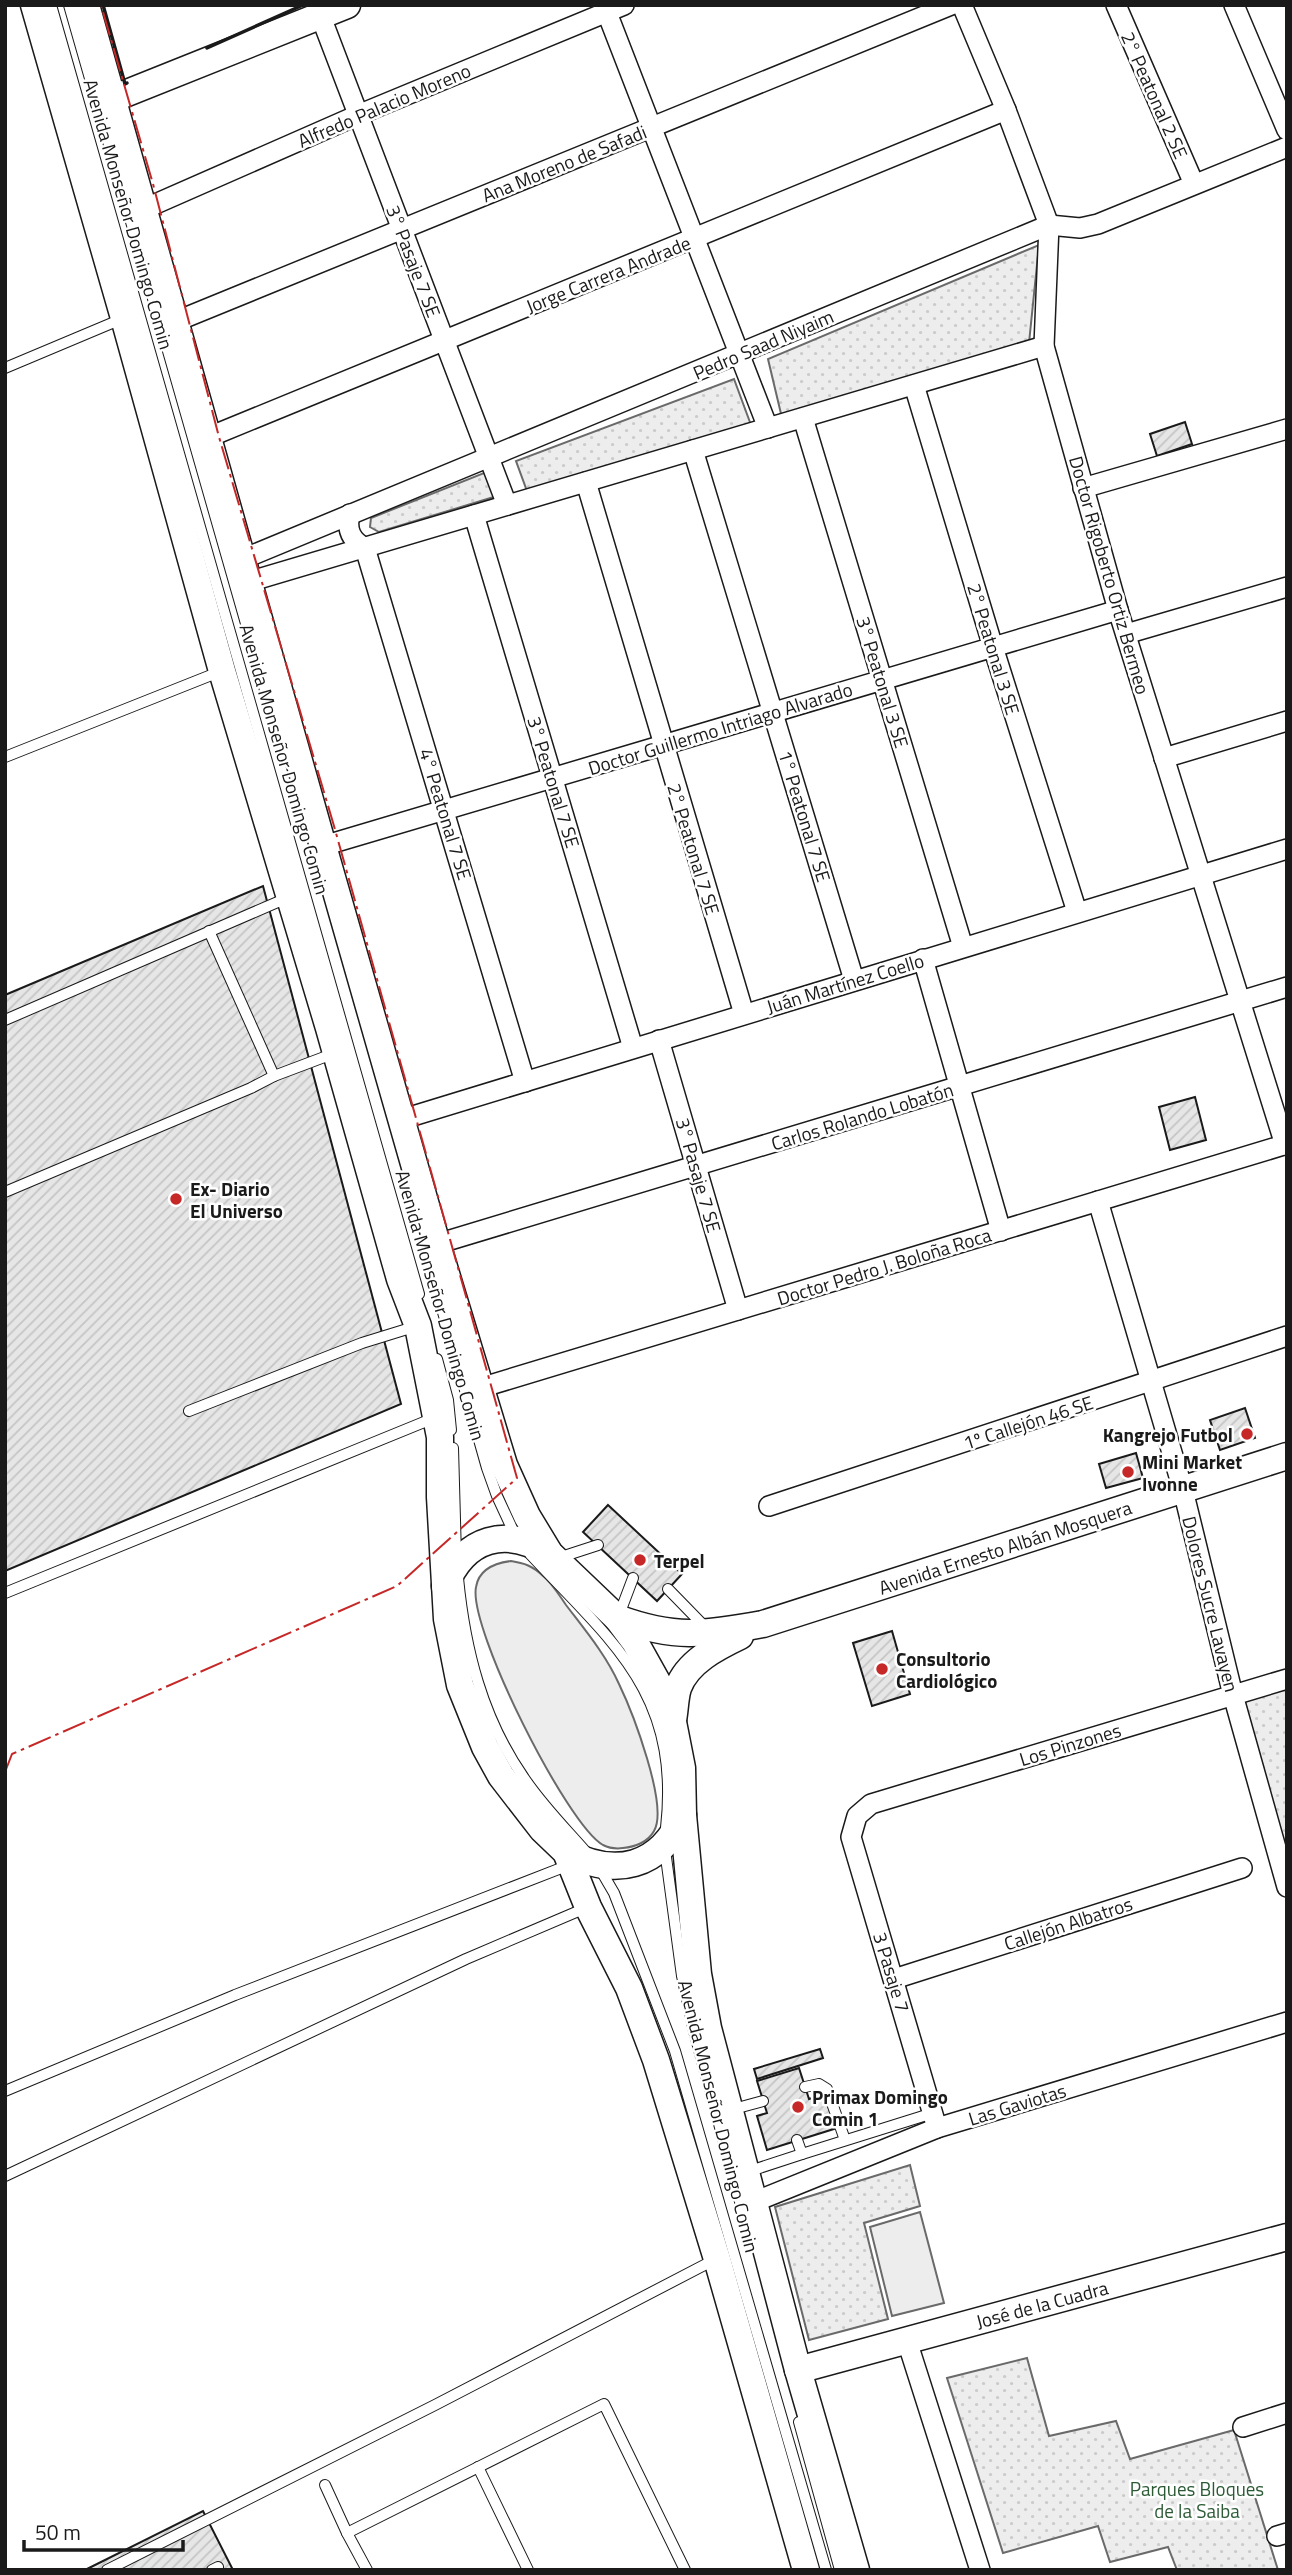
<svg xmlns="http://www.w3.org/2000/svg" width="1292" height="2575" font-family="'Titillium Web',sans-serif">
<defs>
<pattern id="park-dots" width="8" height="8" patternUnits="userSpaceOnUse" patternTransform="scale(1.75)"><rect width="8" height="8" fill="#ededed"/><path d="M2 2h.1M6 6h.1" fill="none" stroke="#cbcbcb" stroke-width="1.8" stroke-linecap="round"/></pattern>
<pattern id="building-hatch" width="6" height="6" patternUnits="userSpaceOnUse" patternTransform="scale(1.75)"><rect width="6" height="6" fill="#e6e6e6"/><path d="M-1 1l2-2M0 6l6-6M5 7l2-2" fill="none" stroke="#c5c5c5"/></pattern>
</defs>
<rect width="100%" height="100%" fill="#fff"/>
<g fill="#ededed" stroke="#6a6a6a" stroke-width="2">
<path d="M511,1561C524,1563 533,1566 543,1576C552,1583 559,1595 566,1605C585,1630 606,1655 619,1684C632,1711 669,1806 654,1831C648,1842 635,1847 623,1848C616,1849 609,1848 603,1845C567,1825 468,1628 476,1587C479,1569 495,1563 511,1561Z"/>
<path d="M920,2212L944,2303L892,2316L870,2227Z"/>
</g>
<g fill="url(#park-dots)" stroke="#6a6a6a" stroke-width="2">
<path d="M1039,245L1029,343L782,418L768,359Z"/>
<path d="M734,379L751,425L527,491L516,461Z"/>
<path d="M489,471L497,496L379,532L370,527L371,518Z"/>
<path d="M1287,1679V1853L1242,1692Z"/>
<path d="M910,2165L920,2206L864,2223L888,2319L809,2340L775,2207Z"/>
<path d="M1027,2358L1049,2436L1116,2421L1130,2459L1234,2430L1278,2570H1177L1168,2547L1110,2562L1098,2526L1003,2553L947,2378Z"/>
</g>
<g fill="url(#building-hatch)" stroke="#1a1a1a" stroke-width="2">
<path d="M1185,422L1192,444L1157,456L1150,434Z"/>
<path d="M263,886L401,1404L5,1571V995Z"/>
<path d="M1195,1097L1206,1140L1170,1150L1159,1107Z"/>
<path d="M1245,1408L1255,1438L1220,1450L1210,1420Z"/>
<path d="M1136,1453L1143,1478L1106,1488L1099,1464Z"/>
<path d="M608,1505L682,1574L657,1601L583,1532Z"/>
<path d="M892,1631L910,1694L872,1706L853,1643Z"/>
<path d="M820,2049L823,2058L757,2079L754,2069Z"/>
<path d="M799,2068L809,2099L827,2094L837,2128L767,2150L757,2116L767,2113L757,2081Z"/>
<path d="M203,2511L233,2570H85Z"/>
</g>
<g fill="none" stroke-linecap="round" stroke-linejoin="round">
<defs>
<g id="lane">
<path d="M51,5L419,1294"/>
<path d="M69,5L283,753"/>
<path d="M5,368L124,318"/>
<path d="M5,757L219,672"/>
<path d="M209,931L274,1076"/>
<path d="M5,1020L287,898"/>
<path d="M5,1192L251,1088L274,1076L335,1053"/>
<path d="M424,1245L487,1468L497,1496L516,1537"/>
<path d="M437,1359L448,1400L451,1430"/>
<path d="M189,1411L362,1343L417,1326"/>
<path d="M453,1448L456,1556"/>
<path d="M530,1554C613,1643 681,1693 666,1828"/>
<path d="M558,1558L598,1545"/>
<path d="M458,1578C465,1649 482,1718 524,1778C542,1805 565,1828 586,1852"/>
<path d="M668,1589L706,1628"/>
<path d="M5,1593L434,1418"/>
<path d="M619,1615L633,1578"/>
<path d="M665,1850L682,1976L694,2031L749,2235"/>
<path d="M600,1869L614,1893L675,2051L826,2570"/>
<path d="M805,2087L819,2084L827,2089L845,2140"/>
<path d="M5,2091L235,1995L569,1865"/>
<path d="M730,2110L763,2101"/>
<path d="M802,2154L933,2113"/>
<path d="M747,2172L802,2154L797,2140"/>
<path d="M5,2176L466,1959L588,1907"/>
<path d="M799,2422L840,2570"/>
<path d="M478,2467L528,2570"/>
<path d="M325,2485L347,2533"/>
<path d="M107,2570L435,2405L714,2260"/>
<path d="M212,2570L218,2567"/>
<path d="M367,2570L347,2533L604,2404L685,2570"/>
</g>
<g id="street">
<path d="M604,5L768,428"/>
<path d="M962,5L1006,110L1049,225L1044,346L1118,610L1285,1145"/>
<path d="M1116,5L1194,184"/>
<path d="M1234,5L1287,130"/>
<path d="M321,17L507,505"/>
<path d="M144,209L358,115L624,5"/>
<path d="M177,321L951,5"/>
<path d="M914,385L993,647L1077,912"/>
<path d="M803,418L963,947"/>
<path d="M209,437L1006,110"/>
<path d="M693,450L854,980"/>
<path d="M586,482L744,1014"/>
<path d="M1083,488L1287,429"/>
<path d="M350,514C346,530 351,540 365,548L525,1082"/>
<path d="M474,515L633,1048"/>
<path d="M243,559L1049,225L1080,228L1098,224L1287,147"/>
<path d="M248,582L1044,346"/>
<path d="M1126,634L1287,587"/>
<path d="M1164,758L1287,721"/>
<path d="M323,846L1118,610"/>
<path d="M923,959L1001,1231"/>
<path d="M659,1040L738,1310"/>
<path d="M403,1119L1287,849"/>
<path d="M1098,1201L1183,1490L1233,1695L1287,1887"/>
<path d="M427,1247L1287,987"/>
<path d="M480,1388L1287,1144"/>
<path d="M769,1506L1287,1336"/>
<path d="M894,1979L1242,1868"/>
<path d="M937,2128L851,1837L857,1816L871,1804L1287,1679"/>
<path d="M754,2202L937,2128L1287,2022"/>
<path d="M907,2341L980,2570"/>
<path d="M1243,2427L1287,2413"/>
<path d="M1277,2536L1287,2533"/>
</g>
<g id="secondary">
<path d="M34,5L124,318L222,671L329,1028L400,1279L418,1326L440,1437V1497L447,1619L460,1685L485,1747L501,1776L542,1829L566,1852L588,1907L629,1988L656,2060L717,2259L806,2570"/>
<path d="M86,5L323,846L437,1244L504,1465L527,1516L550,1554L617,1618L635,1642L664,1694L673,1722L682,1768L683,1815L698,1974L708,2028L798,2370L856,2570"/>
<path d="M112,99L347,5"/>
<path d="M445,1586C465,1537 506,1526 550,1554"/>
<path d="M617,1618C674,1639 704,1635 763,1624L1287,1456"/>
<path d="M673,1720C675,1710 675,1697 678,1688C687,1662 717,1647 740,1636"/>
<path d="M566,1852C615,1878 660,1868 683,1815"/>
<path d="M798,2370L1287,2237"/>
</g>
</defs>
<use href="#lane" stroke="#1a1a1a" stroke-width="12"/>
<use href="#street" stroke="#1a1a1a" stroke-width="22"/>
<use href="#secondary" stroke="#1a1a1a" stroke-width="29"/>
<use href="#lane" stroke="#fff" stroke-width="10"/>
<use href="#street" stroke="#fff" stroke-width="19"/>
<use href="#secondary" stroke="#fff" stroke-width="26"/>
<g stroke="#1a1a1a" stroke-width="3.5">
<path d="M103,5L125,84L127,83"/>
<path d="M207,48L303,5"/>
</g>
<path stroke="#c62828" stroke-width="2" stroke-dasharray="24 5 3.5 5" stroke-linecap="butt" d="M5,1772L12,1754L397,1586L517,1478L334,826L219,437L153,184L101,5"/>
</g>
<g fill="#c62828" stroke="#fff" stroke-width="2.5">
<circle cx="176" cy="1199" r="7"/>
<circle cx="1247" cy="1434" r="7"/>
<circle cx="1128" cy="1472" r="7"/>
<circle cx="640" cy="1560" r="7"/>
<circle cx="882" cy="1669" r="7"/>
<circle cx="798" cy="2107" r="7"/>
</g>
<g text-anchor="middle" dominant-baseline="central" stroke-width="5" stroke-linejoin="round" paint-order="stroke">
<g font-size="19" fill="#1a1a1a" stroke="#fff">
<text transform="translate(1155 95) rotate(66)">2° Peatonal 2 SE</text>
<text transform="translate(384 105) rotate(-23)">Alfredo Palacio Moreno</text>
<text transform="translate(564 163) rotate(-22)">Ana Moreno de Safadi</text>
<text transform="translate(129 214) rotate(74)">Avenida Monseñor Domingo Comin</text>
<text transform="translate(414 261) rotate(69)">3° Pasaje 7 SE</text>
<text transform="translate(608 274) rotate(-22)">Jorge Carrera Andrade</text>
<text transform="translate(763 344) rotate(-23)">Pedro Saad Niyaim</text>
<text transform="translate(1110 575) rotate(74)">Doctor Rigoberto Ortiz Bermeo</text>
<text transform="translate(994 649) rotate(73)">2° Peatonal 3 SE</text>
<text transform="translate(883 682) rotate(73)">3° Peatonal 3 SE</text>
<text transform="translate(720 728) rotate(-17)">Doctor Guillermo Intriago Alvarado</text>
<text transform="translate(285 759) rotate(74)">Avenida Monseñor Domingo Comin</text>
<text transform="translate(554 782) rotate(73)">3° Peatonal 7 SE</text>
<text transform="translate(446 814) rotate(73)">4° Peatonal 7 SE</text>
<text transform="translate(805 816) rotate(73)">1° Peatonal 7 SE</text>
<text transform="translate(694 849) rotate(73)">2° Peatonal 7 SE</text>
<text transform="translate(845 983) rotate(-17)">Juán Martínez Coello</text>
<text transform="translate(862 1116) rotate(-17)">Carlos Rolando Lobatón</text>
<text transform="translate(699 1175) rotate(74)">3° Pasaje 7 SE</text>
<text transform="translate(884 1266) rotate(-17)">Doctor Pedro J. Boloña Roca</text>
<text transform="translate(441 1305) rotate(74)">Avenida Monseñor Domingo Comin</text>
<text transform="translate(1028 1422) rotate(-18)">1º Callejón 46 SE</text>
<text transform="translate(1005 1547) rotate(-18)">Avenida Ernesto Albán Mosquera</text>
<text transform="translate(1211 1604) rotate(76)">Dolores Sucre Lavayen</text>
<text transform="translate(1070 1744) rotate(-17)">Los Pinzones</text>
<text transform="translate(1068 1923) rotate(-18)">Callejón Albatros</text>
<text transform="translate(892 1972) rotate(73)">3 Pasaje 7</text>
<text transform="translate(1017 2104) rotate(-17)">Las Gaviotas</text>
<text transform="translate(719 2116) rotate(76)">Avenida Monseñor Domingo Comin</text>
<text transform="translate(1042 2304) rotate(-15)">José de la Cuadra</text>
</g>
<g font-size="19" font-weight="bold" fill="#1a1a1a" stroke="#fff" text-anchor="start">
<text x="190" y="1188">Ex- Diario<tspan x="190" dy="22">El Universo</tspan></text>
<text x="1233" y="1434" text-anchor="end">Kangrejo Futbol</text>
<text x="1142" y="1461">Mini Market<tspan x="1142" dy="22">Ivonne</tspan></text>
<text x="654" y="1560">Terpel</text>
<text x="896" y="1658">Consultorio<tspan x="896" dy="22">Cardiológico</tspan></text>
<text x="812" y="2096">Primax Domingo<tspan x="812" dy="22">Comin 1</tspan></text>
</g>
<g font-size="19" fill="#2b5a34" stroke="#fff">
<text x="1197" y="2488">Parques Bloques<tspan x="1197" dy="22">de la Saiba</tspan></text>
</g>
</g>
<rect width="1292" height="2575" fill="none" stroke="#1a1a1a" stroke-width="14"/>
<path d="M24 2540v10h159v-10" fill="none" stroke="#1a1a1a" stroke-width="3.5"/>
<text x="35" y="2540" font-size="21" fill="#1a1a1a" stroke="#ffffff" stroke-width="5" paint-order="stroke">50 m</text>
</svg>
